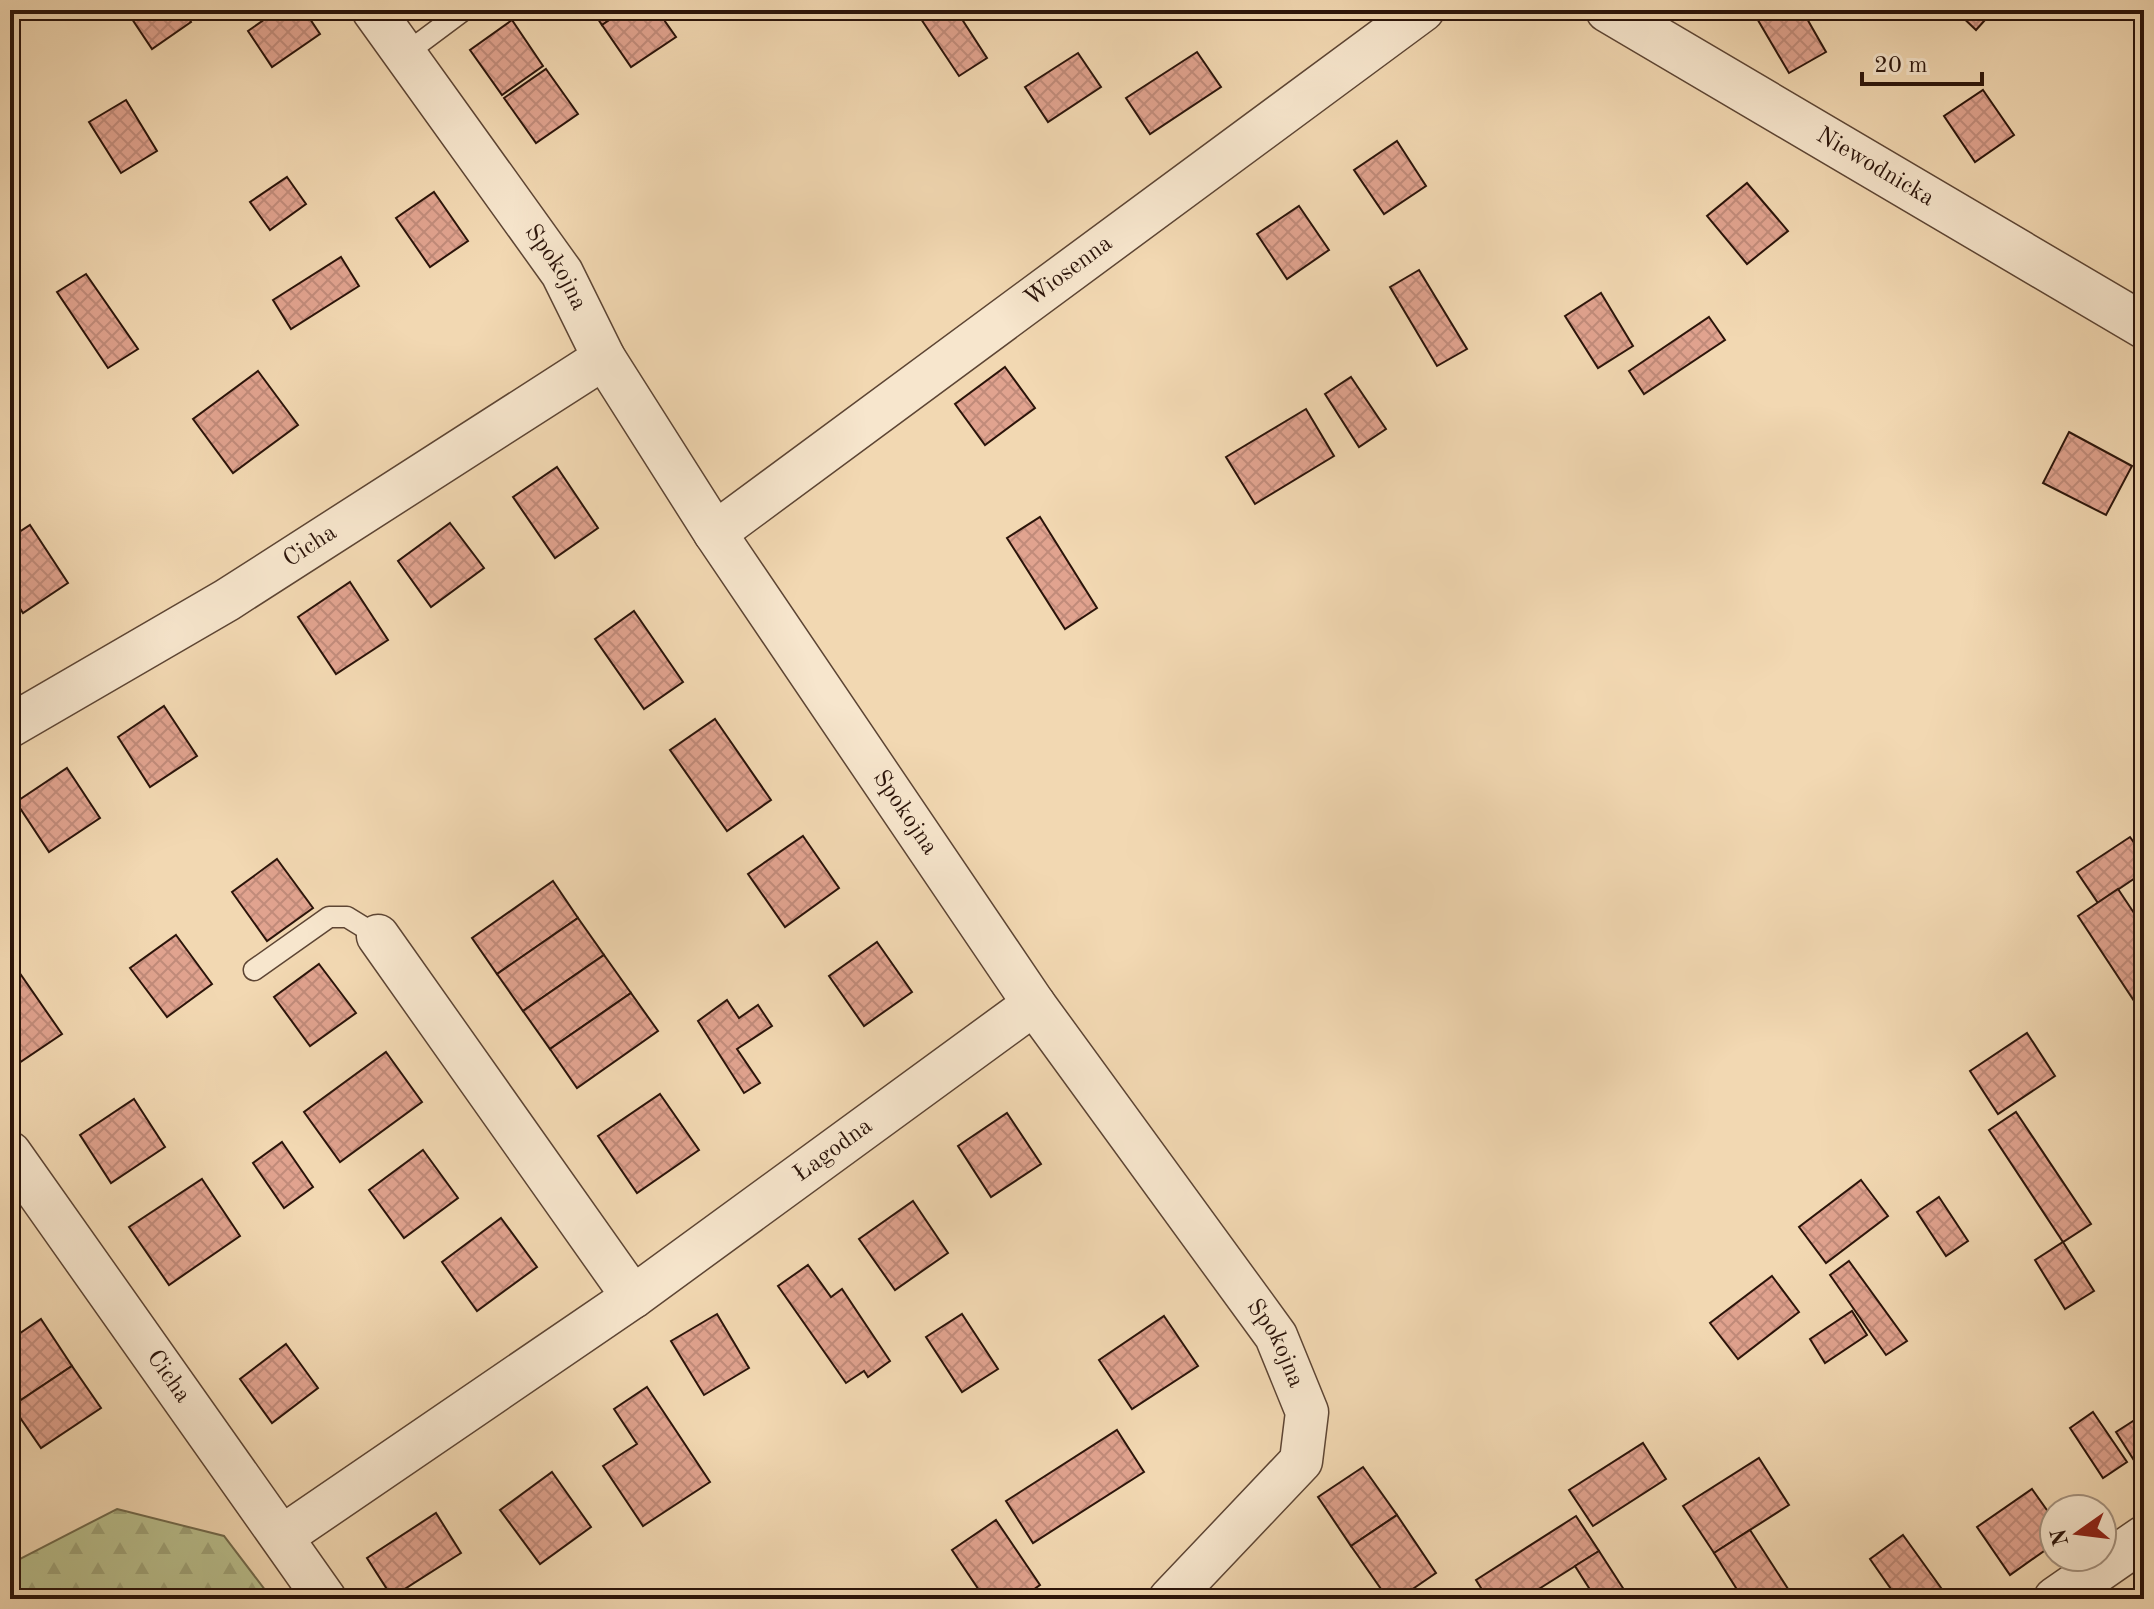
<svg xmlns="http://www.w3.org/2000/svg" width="2154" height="1609" font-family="'Old Standard TT',serif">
<defs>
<pattern id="forest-firs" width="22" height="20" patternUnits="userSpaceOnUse" patternTransform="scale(2)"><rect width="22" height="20" fill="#b9bf8d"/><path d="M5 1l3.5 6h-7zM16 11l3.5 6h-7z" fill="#9fa378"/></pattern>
<pattern id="building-cross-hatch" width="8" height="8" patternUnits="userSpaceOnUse" patternTransform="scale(2)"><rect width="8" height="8" fill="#e1a38f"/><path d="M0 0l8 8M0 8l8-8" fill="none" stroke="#c18b7a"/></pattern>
</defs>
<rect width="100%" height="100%" fill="#f2d8b2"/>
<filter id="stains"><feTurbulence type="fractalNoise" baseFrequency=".0025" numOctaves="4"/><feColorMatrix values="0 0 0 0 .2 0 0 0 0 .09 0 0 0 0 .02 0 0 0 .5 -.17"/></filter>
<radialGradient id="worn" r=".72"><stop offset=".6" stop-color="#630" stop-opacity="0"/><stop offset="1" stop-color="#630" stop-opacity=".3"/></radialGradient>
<path fill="url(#forest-firs)" stroke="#726a4c" stroke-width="2" d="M117,1509L224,1536L272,1599H10V1564Z"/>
<g fill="url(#building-cross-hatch)" stroke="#2b140a" stroke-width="2">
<path d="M139,10H183L191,22L152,49L130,16Z"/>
<path d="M278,10H304L320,34L272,67L248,31Z"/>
<path d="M592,10H624L602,25Z"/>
<path d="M624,10H657L676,37L631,67L602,25Z"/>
<path d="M915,10H956L987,58L959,76Z"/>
<path d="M1752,10H1802L1826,52L1789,73Z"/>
<path d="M1955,10H1994L1976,30Z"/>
<path d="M512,20L543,66L502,95L470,50Z"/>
<path d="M1197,52L1221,87L1150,134L1126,98Z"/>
<path d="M1078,53L1101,87L1048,122L1025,87Z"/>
<path d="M546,69L578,114L536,143L504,98Z"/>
<path d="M1983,90L2014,135L1975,162L1944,116Z"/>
<path d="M126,100L157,151L121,173L89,122Z"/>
<path d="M1397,141L1426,186L1384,214L1354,170Z"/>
<path d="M287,177L306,204L270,230L250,202Z"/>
<path d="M1747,183L1788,231L1747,264L1707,216Z"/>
<path d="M434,192L468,241L430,267L396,218Z"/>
<path d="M1299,206L1329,250L1287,279L1257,234Z"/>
<path d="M341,257L359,286L291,329L273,300Z"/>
<path d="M1419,270L1467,349L1437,366L1390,287Z"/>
<path d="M86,274L138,349L108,368L57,292Z"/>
<path d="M1601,293L1633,346L1598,368L1565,316Z"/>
<path d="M1709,317L1725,340L1644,394L1629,371Z"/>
<path d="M1005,367L1035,408L985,445L955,404Z"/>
<path d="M258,371L298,425L233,473L193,419Z"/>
<path d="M1351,377L1386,429L1359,447L1325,394Z"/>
<path d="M1306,409L1334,456L1255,504L1226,457Z"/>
<path d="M2069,432L2132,466L2106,515L2043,483Z"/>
<path d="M557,467L598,528L555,558L513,497Z"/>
<path d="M1040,517L1097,608L1065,629L1007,538Z"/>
<path d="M450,523L484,568L431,607L398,561Z"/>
<path d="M30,525L68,583L23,613L10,593V538Z"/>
<path d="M350,582L388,640L336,674L298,617Z"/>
<path d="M634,611L683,682L644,709L595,639Z"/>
<path d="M164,706L197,756L150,787L118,737Z"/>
<path d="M715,719L771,800L727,831L670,750Z"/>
<path d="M67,768L100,818L49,852L16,802Z"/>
<path d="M803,836L839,888L785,927L748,874Z"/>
<path d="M2130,837L2144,857V872L2098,903L2077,872Z"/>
<path d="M277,859L313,908L267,941L232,892Z"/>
<path d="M553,881L578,918L497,974L472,938Z"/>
<path d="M2118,889L2144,928V1016L2078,916Z"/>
<path d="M578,918L604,955L523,1011L497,974Z"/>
<path d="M176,935L212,984L167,1017L130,968Z"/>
<path d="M877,942L912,992L864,1026L829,976Z"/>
<path d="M604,955L631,993L550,1049L523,1011Z"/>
<path d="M10,959L62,1034L10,1069Z"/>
<path d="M319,964L356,1013L310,1046L274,997Z"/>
<path d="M631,993L658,1031L577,1088L550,1049Z"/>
<path d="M727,1000L739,1018L758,1005L772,1026L737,1049L760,1083L744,1093L698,1021Z"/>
<path d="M2027,1033L2055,1076L1998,1114L1970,1071Z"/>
<path d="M386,1052L422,1102L340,1162L304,1112Z"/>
<path d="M660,1094L699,1150L637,1193L598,1136Z"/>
<path d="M134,1099L165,1147L111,1183L80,1135Z"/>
<path d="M2016,1112L2091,1224L2063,1242L1989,1130Z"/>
<path d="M1007,1113L1041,1164L991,1197L958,1146Z"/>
<path d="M282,1142L313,1187L284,1208L253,1163Z"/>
<path d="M423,1150L458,1198L404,1238L369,1190Z"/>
<path d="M202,1179L240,1236L169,1285L129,1227Z"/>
<path d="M1861,1180L1888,1216L1826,1263L1799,1227Z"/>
<path d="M1939,1197L1968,1241L1946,1256L1917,1212Z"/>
<path d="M913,1201L948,1253L895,1290L859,1239Z"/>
<path d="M501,1218L537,1267L477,1311L442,1262Z"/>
<path d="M2063,1242L2094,1291L2065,1309L2035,1260Z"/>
<path d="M1849,1261L1907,1341L1886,1355L1830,1275Z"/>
<path d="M808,1265L831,1297L842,1289L890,1361L868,1377L864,1371L846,1383L778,1286Z"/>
<path d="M1772,1276L1799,1312L1738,1359L1710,1323Z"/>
<path d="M1852,1311L1867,1335L1825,1363L1810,1339Z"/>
<path d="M717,1314L749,1368L704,1395L671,1341Z"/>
<path d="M962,1314L998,1369L962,1392L926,1337Z"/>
<path d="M1164,1316L1198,1366L1132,1409L1099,1360Z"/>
<path d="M41,1319L72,1366L12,1406L10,1340Z"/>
<path d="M286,1344L318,1388L272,1423L240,1379Z"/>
<path d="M72,1366L101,1408L41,1448L12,1406Z"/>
<path d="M647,1387L710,1482L643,1526L603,1466L637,1444L614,1409Z"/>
<path d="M2093,1412L2127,1462L2103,1478L2070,1428Z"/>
<path d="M2144,1414V1476L2116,1432Z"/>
<path d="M1117,1430L1144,1472L1033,1543L1006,1501Z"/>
<path d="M1643,1443L1666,1479L1593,1526L1569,1490Z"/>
<path d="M1759,1458L1789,1505L1714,1553L1683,1506Z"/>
<path d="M1363,1467L1397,1515L1351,1546L1318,1497Z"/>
<path d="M552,1472L591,1527L540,1564L500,1510Z"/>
<path d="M2032,1489L2054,1520V1544L2010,1575L1977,1527Z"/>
<path d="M436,1513L461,1553L392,1597L367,1558Z"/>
<path d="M1397,1515L1436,1573L1398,1599H1388L1351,1546Z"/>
<path d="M1576,1516L1599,1551L1523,1599H1488L1476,1580Z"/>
<path d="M996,1520L1040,1585L1020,1599H985L952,1550Z"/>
<path d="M1750,1530L1790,1592L1779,1599H1743L1714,1553Z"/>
<path d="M1903,1535L1949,1599H1898L1870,1559Z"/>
<path d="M1599,1551L1630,1599H1596L1575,1566Z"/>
</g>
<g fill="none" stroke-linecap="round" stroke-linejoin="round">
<defs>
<g id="service">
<path d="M405,54L464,10"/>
<path d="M254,970L329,917H347L378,936"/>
</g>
<g id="minor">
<path id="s1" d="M373,10L562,273L604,358L715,533L1034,1004L1276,1336L1307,1412L1301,1461L1170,1599"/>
<path id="s2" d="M715,533L1423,10"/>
<path id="s3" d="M10,726L227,600L604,358"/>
<path d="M378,936L633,1297"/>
<path id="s4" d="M10,1153L325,1599"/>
<path id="s5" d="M283,1536L633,1297L1034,1004"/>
</g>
<g id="tertiary">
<path id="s6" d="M1608,10L2144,326"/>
<path d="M2056,1599L2144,1538"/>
</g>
</defs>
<use href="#service" stroke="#5d4534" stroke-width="23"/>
<use href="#minor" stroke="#5d4534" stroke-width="45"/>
<use href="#tertiary" stroke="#5d4534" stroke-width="47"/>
<use href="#service" stroke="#f7e6cd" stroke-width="20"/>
<use href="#minor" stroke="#f7e6cd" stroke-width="42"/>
<use href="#tertiary" stroke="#f7e6cd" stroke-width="44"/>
</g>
<g text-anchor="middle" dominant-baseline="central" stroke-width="6" stroke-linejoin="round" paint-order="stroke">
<g font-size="24" fill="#2b140a" stroke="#f7e6cd">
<text stroke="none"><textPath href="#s6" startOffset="310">Niewodnicka</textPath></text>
<text stroke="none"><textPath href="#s1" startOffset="316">Spokojna</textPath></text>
<text stroke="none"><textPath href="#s2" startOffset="440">Wiosenna</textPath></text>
<text stroke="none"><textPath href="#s3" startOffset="350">Cicha</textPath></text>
<text stroke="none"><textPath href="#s1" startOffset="964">Spokojna</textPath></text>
<text stroke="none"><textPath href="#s5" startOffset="672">Łagodna</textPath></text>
<text stroke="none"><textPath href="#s1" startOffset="1612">Spokojna</textPath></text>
<text stroke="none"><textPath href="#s4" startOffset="274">Cicha</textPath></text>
</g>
</g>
<rect width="2154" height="1609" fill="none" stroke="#f2d8b2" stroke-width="40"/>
<rect x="12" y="12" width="2130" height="1585" fill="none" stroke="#2b140a" stroke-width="4"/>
<rect x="20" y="20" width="2114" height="1569" fill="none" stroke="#2b140a" stroke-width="2"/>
<g transform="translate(2078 1533) rotate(256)"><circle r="38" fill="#f7e6cd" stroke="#a5927f" stroke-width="2"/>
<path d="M0-6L14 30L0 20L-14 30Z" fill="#8f2418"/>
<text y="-12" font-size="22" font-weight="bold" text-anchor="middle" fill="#2b140a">N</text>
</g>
<path d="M1862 72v12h120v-12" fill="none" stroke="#2b140a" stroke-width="4"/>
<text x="1874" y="72" font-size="24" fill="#2b140a" stroke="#f7e6cd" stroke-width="6" paint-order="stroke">20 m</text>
<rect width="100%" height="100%" filter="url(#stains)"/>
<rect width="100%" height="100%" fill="url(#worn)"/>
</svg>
